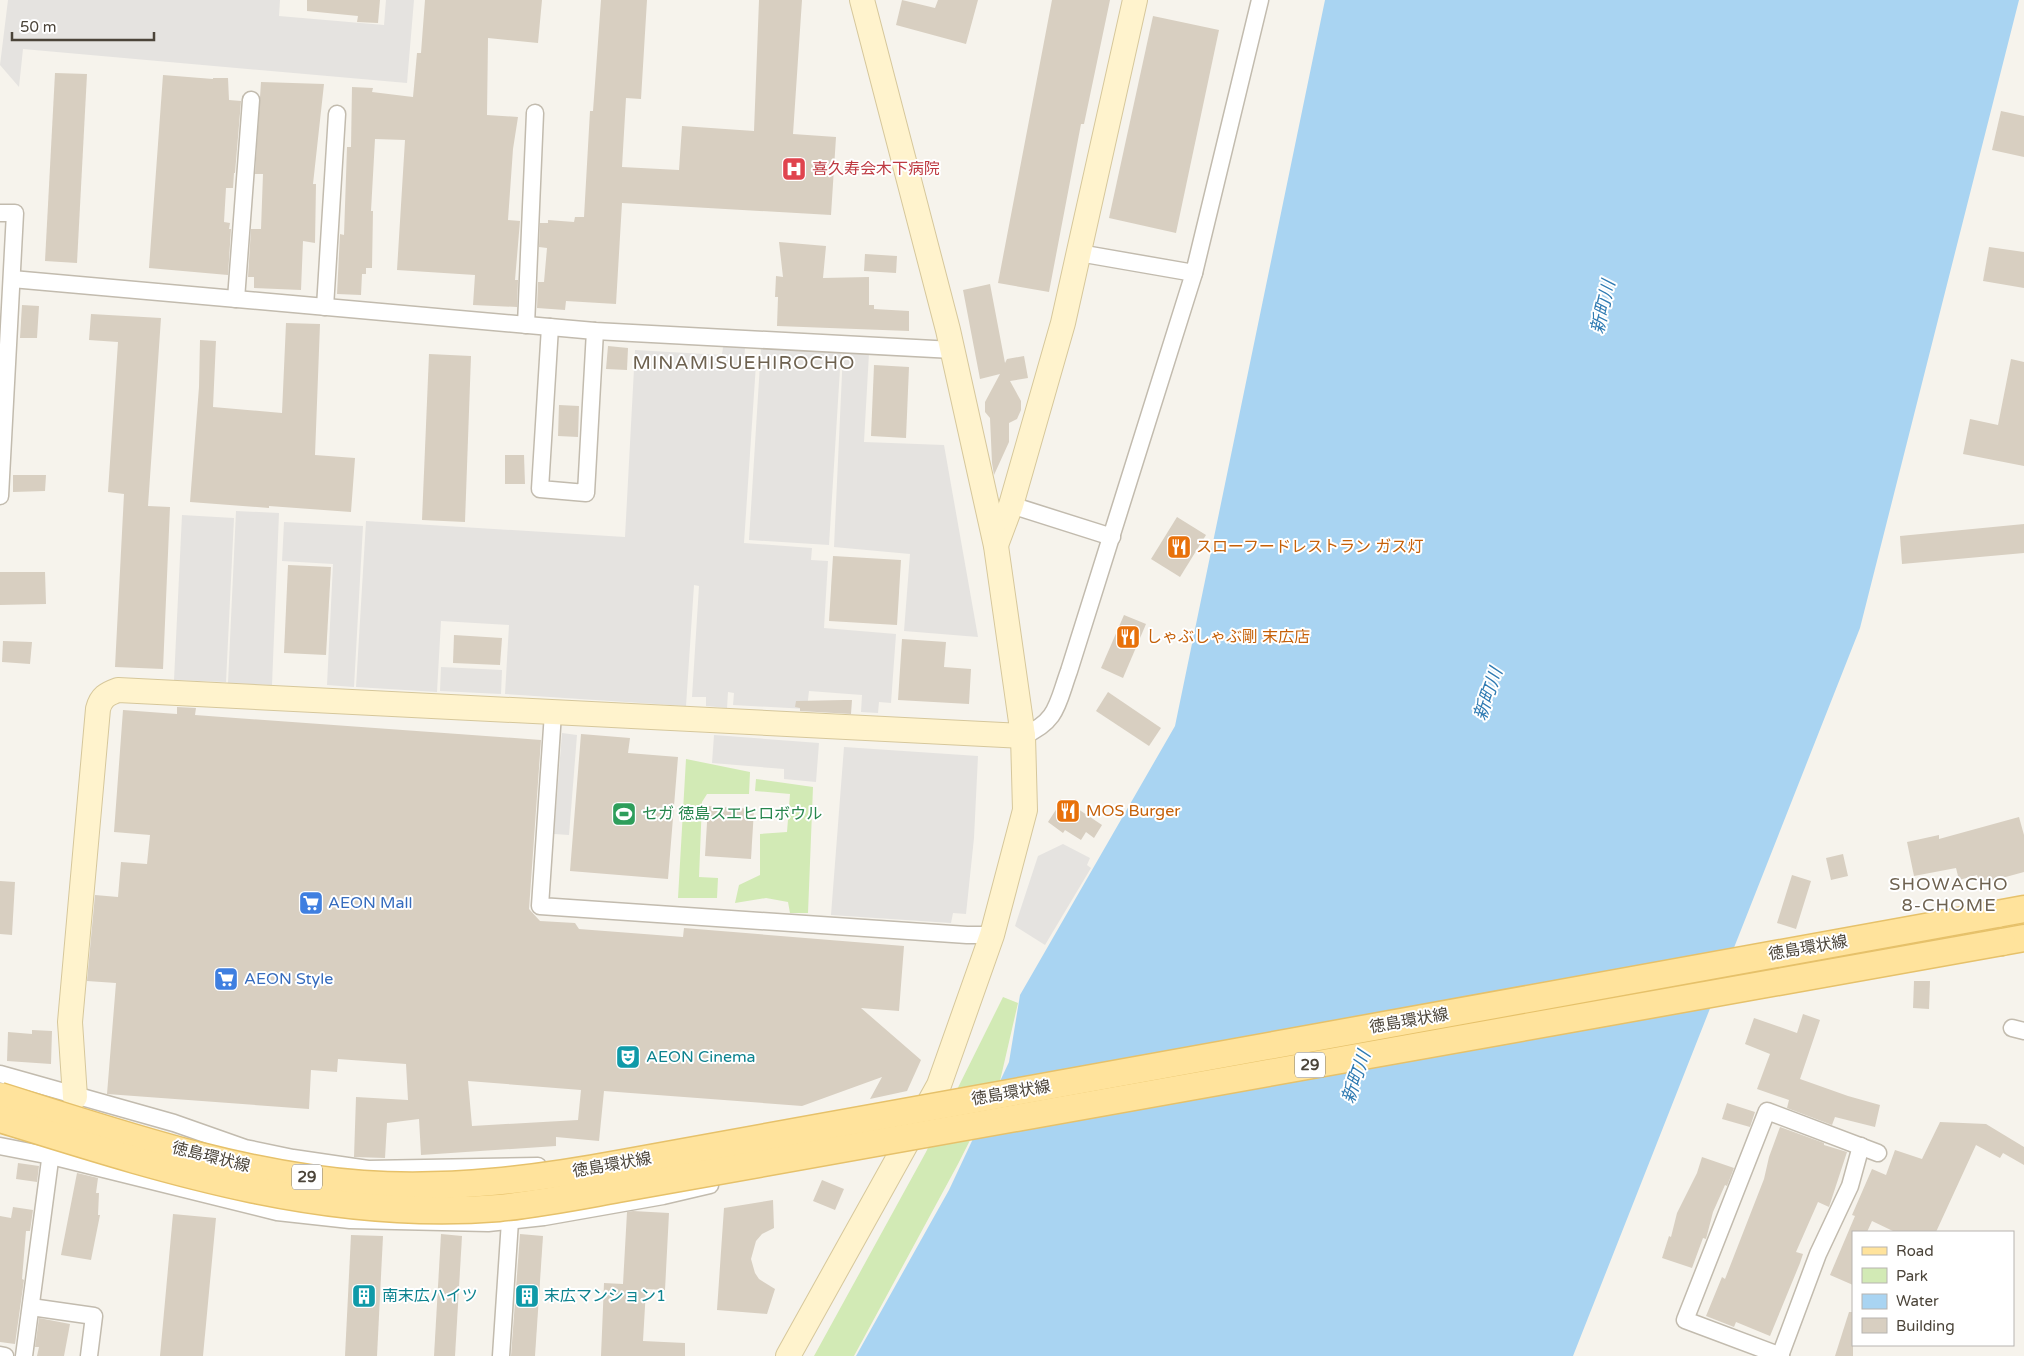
<svg xmlns="http://www.w3.org/2000/svg" width="2024" height="1356" font-family="'Varela Round','Noto Sans JP',sans-serif">
<rect width="100%" height="100%" fill="#f6f3ec"/>
<g fill="#d2eab5">
<path d="M686,759L750,772L749,794H707L702,802L699,877L718,878L717,898H678Z"/>
<path d="M756,779L813,787L808,913H790L788,902L766,898L735,903L739,885L760,875V834L787,832L790,794L755,791Z"/>
<path d="M1003,997L1018,1003L1000,1081L958,1164L854,1356H814L926,1152Z"/>
</g>
<g fill="#e5e3e0">
<path d="M8,0H280L279,16L384,25L386,0H414L407,83L23,49L19,87L0,65Z"/>
<path d="M723,347H745L744,364H756L744,543L812,548L811,560L828,561L824,628L896,634L891,703L879,702L878,713L861,712L862,695L809,691L807,709L733,705L734,693L728,692L727,708L706,706V697H692L699,586L694,585L686,706L505,694L509,625L441,621L437,692L356,687L366,521L625,537L635,350L722,355Z"/>
<path d="M761,348L841,353L829,545L749,540Z"/>
<path d="M843,352L869,353L864,442L944,445L978,637L904,631L910,554L834,547Z"/>
<path d="M236,511L279,513L272,685L228,683Z"/>
<path d="M182,515L234,518L226,682L174,680Z"/>
<path d="M284,522L363,526L354,687L327,685L333,564L282,561Z"/>
<path d="M441,667L502,670L501,694L440,691Z"/>
<path d="M562,733L577,735L569,835L554,834Z"/>
<path d="M714,735L819,743L816,782L784,779V769L712,763Z"/>
<path d="M844,747L978,756L974,838L966,914L953,913L951,923L831,915Z"/>
<path d="M1063,844L1090,858L1087,865L1091,868L1045,945L1015,926L1038,856Z"/>
</g>
<path fill="#a9d4f2" d="M1325,0H2019L1860,628L1573,1356H856L949,1190L1009,1062L1020,995L1175,726Z"/>
<g fill="#d8cfc1" fill-rule="evenodd">
<path d="M307,0H380L378,23L357,22L358,16L307,11Z"/>
<path d="M425,0H542L538,43L488,38L487,115L518,117L513,149L508,220L520,221L515,280H518L517,307L473,305L475,275L397,270L405,140L375,139L371,211H373L372,268H366V274H362L361,295L337,294L340,234L344,235L347,147H351L352,87L373,88L372,92L413,97L417,53H421Z"/>
<path d="M601,0H647L641,99L626,98L622,167L679,170L682,126L754,131L759,0H802L793,134L836,137L831,215L622,203L616,304L566,301L565,310L537,308L538,282H544L547,248L539,247L540,223H548V220L574,222L575,217H584L590,111H593Z"/>
<path d="M902,0L935,8L938,0H978L966,44L896,25Z"/>
<path d="M1052,0H1110L1084,124H1081L1049,292L998,283Z"/>
<path d="M1153,16L1219,30L1176,233L1109,218Z"/>
<path d="M55,73L87,74L77,263L45,261Z"/>
<path d="M163,75L213,79V78H228L229,100L241,101L235,173H234L233,188H226L224,222L230,223L229,229H231L228,275L149,268Z"/>
<path d="M261,82L324,84L313,184H316L315,243L303,241L301,290L254,288V277H248L251,229H261L263,174H255Z"/>
<path d="M2001,111L2024,116V157L1992,150Z"/>
<path d="M779,242L826,246L823,278L869,277V305H874V309L909,311V331L777,326L778,297H775L776,276L783,277Z"/>
<path d="M1989,247L2024,252V288L1983,281Z"/>
<path d="M865,254L897,256L896,273L864,271Z"/>
<path d="M990,284L1005,363L1007,359L1024,356L1028,378L1010,381L1021,401V410L1017,419L1009,423V442L994,475L992,463L990,418L985,412V402L1000,374L980,379L963,290Z"/>
<path d="M22,305L39,306L37,338H20Z"/>
<path d="M91,314L161,318L148,506L170,507L163,669L115,667L124,494L108,492L118,342L89,340Z"/>
<path d="M286,323L320,324L315,455L355,458L351,512L269,506V508L190,502L199,387L200,340L216,341L213,407L282,413Z"/>
<path d="M608,346L628,348L627,370L606,369Z"/>
<path d="M429,354L471,356L465,522L422,520Z"/>
<path d="M2011,359L2024,362V466L1963,454L1970,419L1998,425Z"/>
<path d="M874,365L909,367L906,438L871,436Z"/>
<path d="M559,405L579,406L578,437L558,436Z"/>
<path d="M505,455H524L525,484H505Z"/>
<path d="M13,475H46L45,491L13,492Z"/>
<path d="M1177,517L1206,535L1180,577L1151,559Z"/>
<path d="M2024,524V553L1902,564L1900,536Z"/>
<path d="M833,556L901,560L897,625L829,621Z"/>
<path d="M288,565L331,567L326,655L284,653Z"/>
<path d="M0,572H45L46,604L0,605Z"/>
<path d="M1124,615L1146,624L1123,678L1101,668Z"/>
<path d="M454,635L502,638L500,665L453,663Z"/>
<path d="M902,639L946,642L944,667L971,669L969,704L898,700Z"/>
<path d="M3,641L32,642L30,664L2,662Z"/>
<path d="M1108,692L1161,728L1149,746L1096,711Z"/>
<path d="M844,700H852L851,714L800,711V708L795,707L796,701Z"/>
<path d="M177,707L196,708L195,715L541,740L529,909L540,921L575,923L579,929L683,937L684,928L904,946L899,1011L861,1008L921,1060L907,1091L870,1099L882,1077L802,1106L604,1091L599,1141L556,1137V1146L421,1155L419,1119L387,1123L385,1158L354,1157L356,1097L408,1100L406,1064L338,1059L337,1072L311,1070L309,1109L107,1094L116,983L87,981L95,895L118,897L121,862L147,864L150,835L114,832L123,710L177,714ZM468,1081L581,1090L578,1120L472,1126Z"/>
<path d="M581,734L630,738L628,753L678,757L668,879L570,871Z"/>
<path d="M1063,799L1102,825L1094,838L1086,832L1081,840L1065,830L1063,833L1048,822Z"/>
<path d="M708,806L754,809L751,859L705,856Z"/>
<path d="M2019,817L2024,835V872L1980,884L1977,875L1959,880L1956,868L1914,876L1907,842L1939,835V839Z"/>
<path d="M1843,854L1848,876L1831,880L1826,858Z"/>
<path d="M1792,875L1811,881L1796,929L1777,923Z"/>
<path d="M0,881L15,882L12,935L0,934Z"/>
<path d="M1914,981H1930L1929,1009L1913,1008Z"/>
<path d="M1803,1014L1820,1020L1800,1079L1848,1096L1880,1105L1875,1127L1835,1117L1832,1125L1787,1108L1789,1100L1757,1089L1770,1054L1745,1044L1754,1018L1797,1033Z"/>
<path d="M32,1030L52,1031L51,1064L7,1061L8,1032L32,1034Z"/>
<path d="M1727,1103L1755,1112L1750,1127L1722,1119Z"/>
<path d="M1940,1122L1986,1124L2024,1147V1165L2003,1153L2000,1158L1976,1145L1936,1232H1895L1872,1221L1867,1232H1853V1285L1830,1275L1855,1216L1852,1215L1872,1169L1886,1175L1895,1150L1922,1159Z"/>
<path d="M1780,1127L1824,1143V1145L1847,1152L1829,1207L1818,1202L1796,1252L1803,1254L1800,1263L1770,1336L1736,1322L1734,1327L1706,1316L1722,1277L1725,1279L1764,1179L1769,1157Z"/>
<path d="M1702,1157L1734,1168L1727,1186L1725,1185L1713,1212L1706,1239L1703,1238L1692,1268L1662,1258L1669,1236L1671,1237L1677,1213L1697,1173Z"/>
<path d="M18,1163L39,1166L37,1182L16,1179Z"/>
<path d="M77,1173L98,1178L96,1193H99L98,1215H100L91,1260L61,1255Z"/>
<path d="M822,1180L844,1189L835,1210L813,1201Z"/>
<path d="M773,1200L774,1228L762,1234L756,1241L751,1259L755,1273L759,1279L775,1289L767,1314L717,1310L724,1208Z"/>
<path d="M13,1207L33,1210L30,1231H26L22,1279L24,1280L15,1344L0,1342V1216L11,1218Z"/>
<path d="M633,1211L669,1213L665,1290L646,1289L643,1341L685,1343V1356H601L604,1283L623,1284L627,1212Z"/>
<path d="M173,1214L216,1218L203,1356H160Z"/>
<path d="M441,1234L462,1236L455,1356H434Z"/>
<path d="M520,1234L543,1236L535,1356H511Z"/>
<path d="M351,1235L383,1236L377,1356H345Z"/>
<path d="M1849,1312H1853V1356H1835Z"/>
<path d="M39,1318L70,1324L64,1356H37L39,1347H35Z"/>
</g>
<g fill="none" stroke-linecap="round" stroke-linejoin="round">
<defs>
<g id="street">
<path d="M0,213H15L0,496"/>
<path d="M1079,253L1194,273"/>
<path d="M12,279L595,331L953,350"/>
<path d="M236,299L251,100"/>
<path d="M325,307L337,114"/>
<path d="M526,325L535,113"/>
<path d="M550,327L540,489L586,493L595,331"/>
<path d="M1011,505L1112,537"/>
<path d="M553,713L540,906L967,935H992"/>
<path d="M1023,736C1058,721 1057,704 1069,671L1194,273L1260,0"/>
<path d="M2012,1028L2024,1031"/>
<path d="M0,1074L174,1123L245,1148L293,1158L368,1169L538,1166"/>
<path d="M0,1146L51,1156L277,1212L350,1220L488,1223L544,1217L663,1196L710,1185"/>
<path d="M31,1307L94,1316L89,1356"/>
<path d="M0,1355L5,1356"/>
<path d="M24,1356L52,1145"/>
<path d="M501,1356L510,1221"/>
<path d="M1780,1356L1818,1254L1850,1186L1861,1146"/>
<path d="M1781,1356L1685,1320L1767,1111L1878,1153"/>
</g>
<g id="secondary">
<path d="M996,545L1011,505L1063,323L1135,0"/>
<path d="M75,1097L70,1022L98,709C101,697 107,694 118,690L1023,736"/>
<path d="M788,1356L939,1085L992,935L1025,810L1023,736L996,546L948,330L862,0"/>
</g>
<g id="primary">
<path d="M1997,914L2024,909"/>
<path d="M2002,942L2024,938"/>
</g>
</defs>
<use href="#street" stroke="#c2bbae" stroke-width="19"/>
<use href="#secondary" stroke="#d6c79b" stroke-width="26"/>
<use href="#primary" stroke="#e6c16a" stroke-width="29"/>
<use href="#street" stroke="#fff" stroke-width="16"/>
<use href="#secondary" stroke="#fff3cd" stroke-width="24"/>
<use href="#primary" stroke="#ffe39c" stroke-width="26"/>
<defs>
<g id="primary-bridge">
<path d="M0,1096C118,1133 239,1175 363,1184C451,1190 537,1179 623,1163L1997,914"/>
<path d="M0,1119C164,1170 324,1222 499,1208C539,1204 579,1196 618,1189L2002,942"/>
</g>
</defs>
<use href="#primary-bridge" stroke="#e6c16a" stroke-width="29" stroke-linecap="butt"/>
<use href="#primary-bridge" stroke="#ffe39c" stroke-width="26"/>
</g>
<defs>
<symbol id="hospital-square" viewBox="-11 -11 22 22"><rect x="-9" y="-9" width="18" height="18" rx="4" fill="#e0444e" stroke="#fff"/><path d="M-5-5h3v3.5h4V-5h3V5h-3V1.5h-4V5h-3Z" fill="#fff"/></symbol>
<symbol id="restaurant-square" viewBox="-11 -11 22 22"><rect x="-9" y="-9" width="18" height="18" rx="4" fill="#e8710a" stroke="#fff"/><path d="M-5-6h1v4h1v-4h1v4h1v-4h1v5L-1.5 .5V6h-2V.5L-5-1ZM5-6V6H3V1.5H1.5Q1.5-4 5-6Z" fill="#fff"/></symbol>
<symbol id="stadium-square" viewBox="-11 -11 22 22"><rect x="-9" y="-9" width="18" height="18" rx="4" fill="#2e9e5b" stroke="#fff"/><path d="M0-5a6.5 5 0 1 0 0 10a6.5 5 0 1 0 0-10ZM-3.5-1.8h7v3.6h-7Z" fill="#fff"/></symbol>
<symbol id="supermarket-square" viewBox="-11 -11 22 22"><rect x="-9" y="-9" width="18" height="18" rx="4" fill="#3f7fe0" stroke="#fff"/><path d="M-6-5.5h2.5l.6 2H6L4.5 2H-2.5L-4.4-4H-6ZM-1.5 3.2a1.3 1.3 0 1 0 .1 0ZM3 3.2a1.3 1.3 0 1 0 .1 0Z" fill="#fff"/></symbol>
<symbol id="theatre-square" viewBox="-11 -11 22 22"><rect x="-9" y="-9" width="18" height="18" rx="4" fill="#0f9aa8" stroke="#fff"/><path d="M-5-5.5Q0-4 5-5.5V0Q5 5 0 6Q-5 5-5 0ZM-3.3-2.5H-1v1.5H-3.3ZM1-2.5H3.3v1.5H1ZM-2.8 1Q0 5.5 2.8 1Z" fill="#fff"/></symbol>
<symbol id="building-square" viewBox="-11 -11 22 22"><rect x="-9" y="-9" width="18" height="18" rx="4" fill="#0f9aa8" stroke="#fff"/><path d="M-4-6H4V6H1V3H-1V6H-4ZM-2.5-4.3h1.7v1.8h-1.7ZM.8-4.3h1.7v1.8H.8ZM-2.5-1h1.7V.8h-1.7ZM.8-1h1.7V.8H.8Z" fill="#fff"/></symbol>
</defs>
<g fill-rule="evenodd">
<use href="#hospital-square" x="780" y="155" width="28" height="28"/>
<use href="#restaurant-square" x="1165" y="533" width="28" height="28"/>
<use href="#restaurant-square" x="1114" y="623" width="28" height="28"/>
<use href="#restaurant-square" x="1054" y="797" width="28" height="28"/>
<use href="#stadium-square" x="610" y="800" width="28" height="28"/>
<use href="#supermarket-square" x="297" y="889" width="28" height="28"/>
<use href="#supermarket-square" x="212" y="965" width="28" height="28"/>
<use href="#theatre-square" x="614" y="1043" width="28" height="28"/>
<use href="#building-square" x="350" y="1282" width="28" height="28"/>
<use href="#building-square" x="513" y="1282" width="28" height="28"/>
</g>
<g text-anchor="middle" dominant-baseline="central" stroke-width="4" stroke-linejoin="round" paint-order="stroke">
<g fill="#fff" stroke="#817c74" stroke-width="1">
<rect x="1295" y="1052.5" width="30" height="25" rx="4"/>
<rect x="292" y="1164.5" width="30" height="25" rx="4"/>
</g>
<g font-size="15" font-weight="bold" fill="#4b4439">
<text x="1310" y="1065">29</text>
<text x="307" y="1177">29</text>
</g>
<g font-size="16" fill="#be3a42" stroke="#fff" text-anchor="start">
<text x="812" y="169">喜久寿会木下病院</text>
</g>
<g font-size="16" fill="#c56008" stroke="#fff" text-anchor="start">
<text x="1196" y="547">スローフードレストラン ガス灯</text>
<text x="1146" y="637">しゃぶしゃぶ剛 末広店</text>
<text x="1086" y="811">MOS Burger</text>
</g>
<g font-size="16" fill="#27864d" stroke="#fff" text-anchor="start">
<text x="642" y="814">セガ 徳島スエヒロボウル</text>
</g>
<g font-size="16" fill="#366cbe" stroke="#fff" text-anchor="start">
<text x="328" y="903">AEON Mall</text>
<text x="244" y="979">AEON Style</text>
</g>
<g font-size="16" fill="#4b4439" stroke="#fff">
<text transform="translate(1808 948) rotate(-10)">徳島環状線</text>
<text transform="translate(1409 1021) rotate(-10)">徳島環状線</text>
<text transform="translate(1011 1093) rotate(-10)">徳島環状線</text>
<text transform="translate(211 1157) rotate(14)">徳島環状線</text>
<text transform="translate(612 1165) rotate(-10)">徳島環状線</text>
</g>
<g font-size="16" fill="#0d838f" stroke="#fff" text-anchor="start">
<text x="646" y="1057">AEON Cinema</text>
<text x="382" y="1296">南末広ハイツ</text>
<text x="544" y="1296">末広マンション1</text>
</g>
<g font-size="18" font-style="italic" fill="#2e7ab2" stroke="#fff">
<text transform="translate(1603 307) rotate(-77)">新町川</text>
<text transform="translate(1488 694) rotate(-71)">新町川</text>
<text transform="translate(1356 1077) rotate(-71)">新町川</text>
</g>
<g font-size="18" letter-spacing="1" fill="#6e6250" stroke="#fff">
<text x="1949" y="884">SHOWACHO<tspan x="1949" dy="21">8-CHOME</tspan></text>
</g>
<g font-size="19" letter-spacing="1" fill="#6e6250" stroke="#fff">
<text x="744" y="363">MINAMISUEHIROCHO</text>
</g>
</g>
<rect x="1852" y="1231" width="162" height="115" fill="#ffffff" stroke="#b7b4b0"/>
<rect x="1862" y="1247" width="25" height="8" fill="#ffe39c" stroke="#b7b4b0"/>
<text x="1896" y="1256" font-size="15" fill="#4b4439">Road</text>
<rect x="1862" y="1268" width="25" height="15" fill="#d2eab5" stroke="#b7b4b0"/>
<text x="1896" y="1281" font-size="15" fill="#4b4439">Park</text>
<rect x="1862" y="1294" width="25" height="15" fill="#a9d4f2" stroke="#b7b4b0"/>
<text x="1896" y="1306" font-size="15" fill="#4b4439">Water</text>
<rect x="1862" y="1318" width="25" height="15" fill="#d8cfc1" stroke="#b7b4b0"/>
<text x="1896" y="1331" font-size="15" fill="#4b4439">Building</text>
<path d="M12 32v8h142v-8" fill="none" stroke="#4b4439" stroke-width="2.5"/>
<text x="20" y="32" font-size="15" fill="#4b4439" stroke="#ffffff" stroke-width="4" paint-order="stroke">50 m</text>
</svg>
